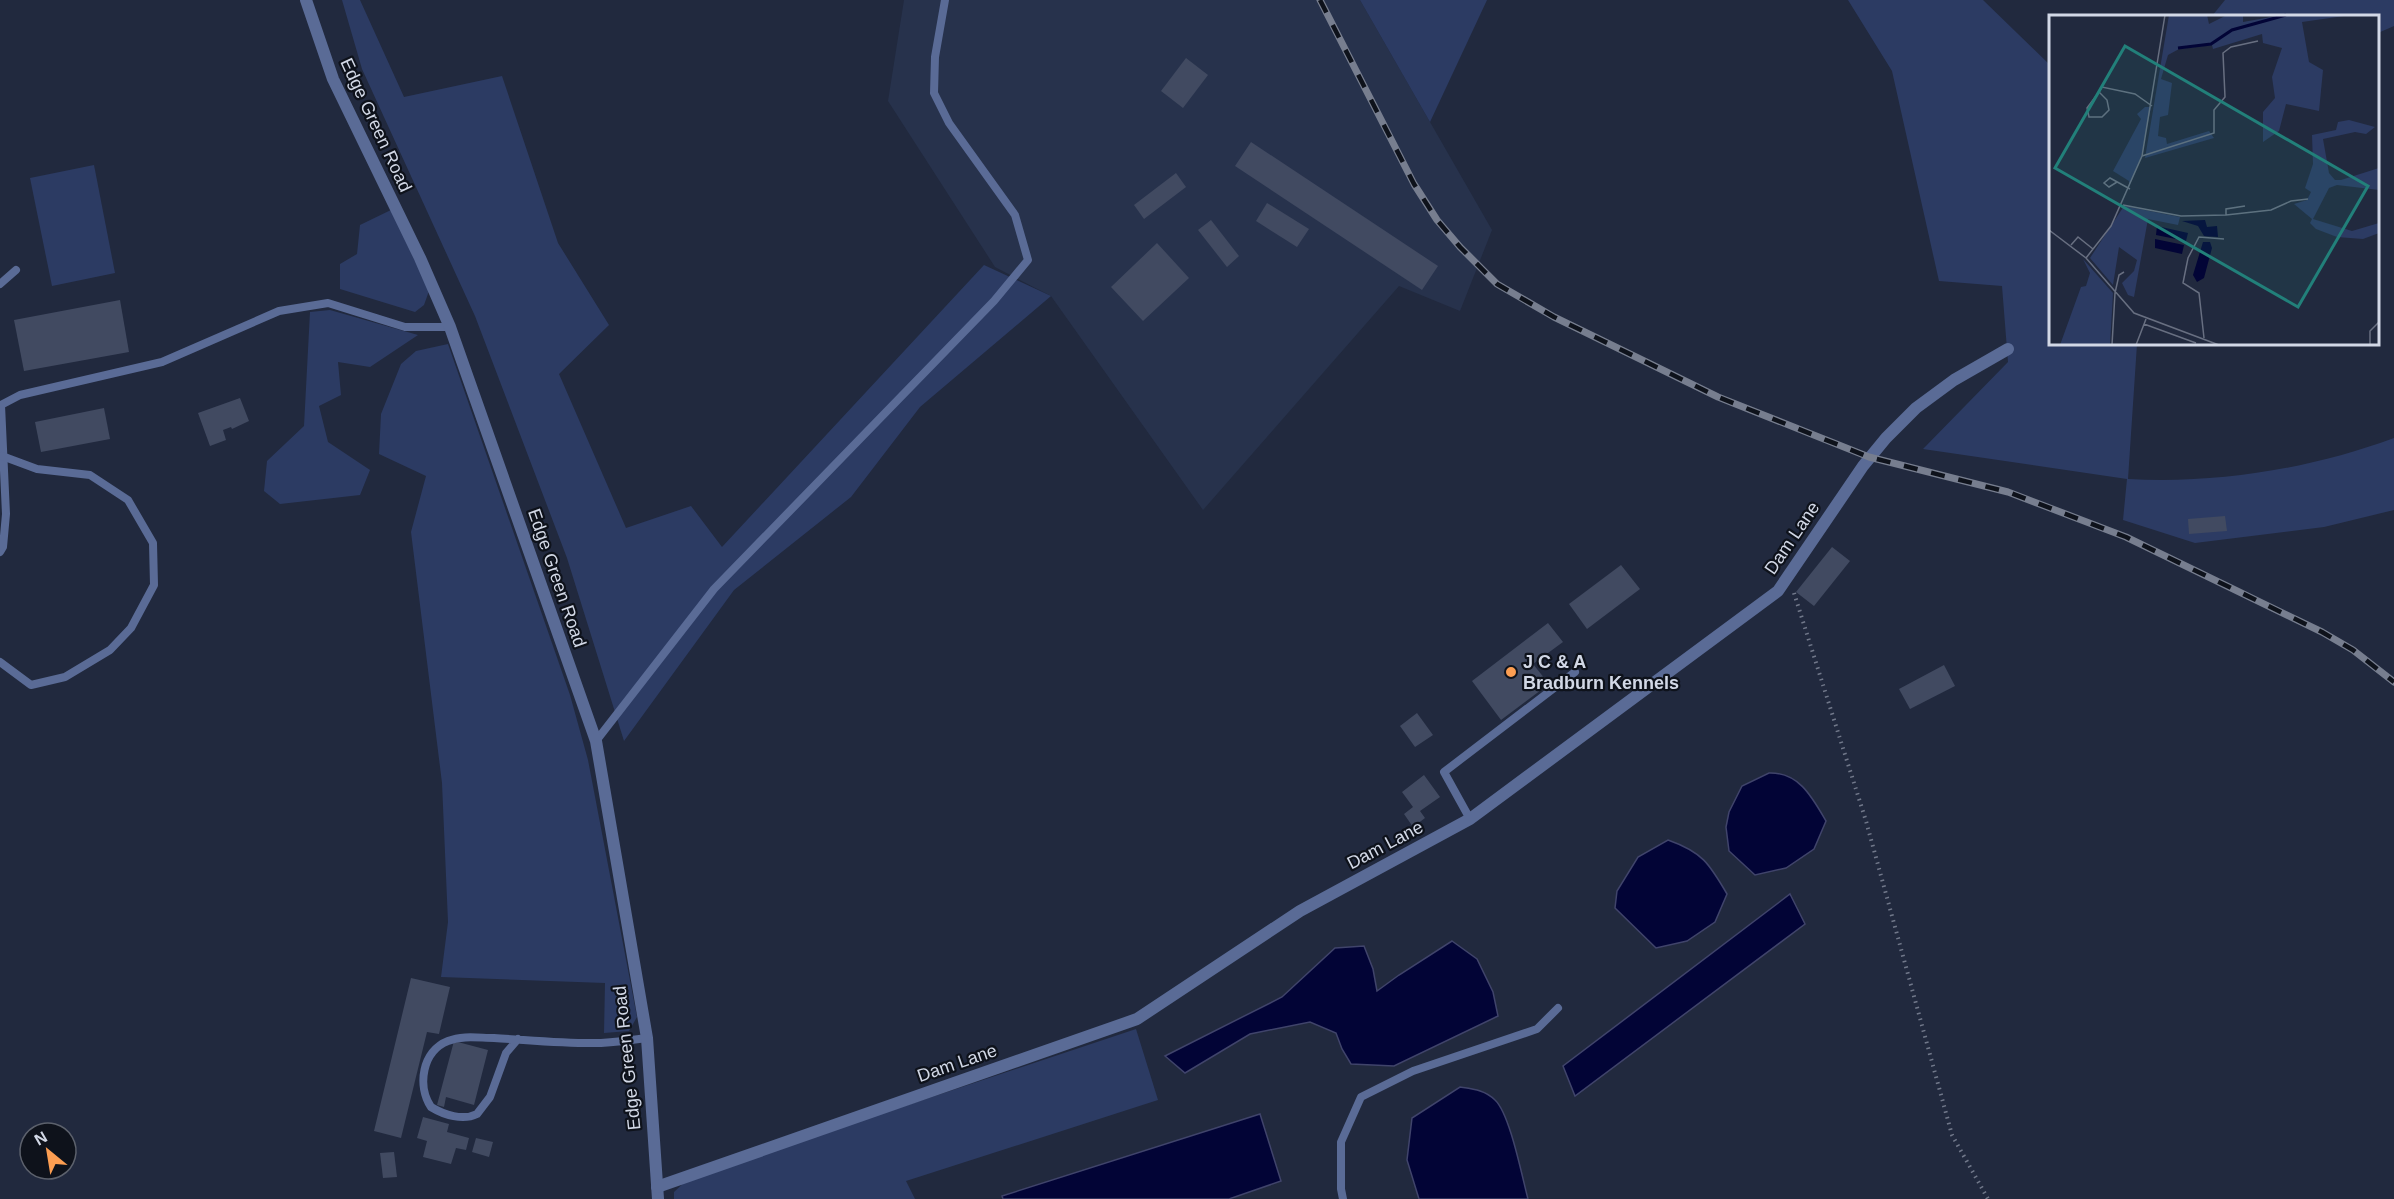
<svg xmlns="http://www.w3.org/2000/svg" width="2394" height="1199" font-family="Helvetica,sans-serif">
<rect width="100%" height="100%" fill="#21293e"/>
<path fill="#27324c" d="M904,0H1360L1492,230L1460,311L1399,286L1203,510L1051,296L995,267L888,101Z"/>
<g fill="#2c3b63">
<path d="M342,0H360L404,97L502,76L558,243L609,325L559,374L626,528L691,506L722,547L984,265L1051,296L920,407L851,497L734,590L624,741L567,558L475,316L362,69Z"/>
<path d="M1360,0H1487L1430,122Z"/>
<path d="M1848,0H1983L2050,65V344H2137L2128,479C2217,484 2310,469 2394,438V510L2324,527L2195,543L2123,520L2127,479L1923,449L2008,362L2002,286L1939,281L1892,71Z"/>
<path d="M2225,0H2394V26L2378,33V16H2212Z"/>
<path d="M94,165L115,273L52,286L30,178Z"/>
<path d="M393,209L429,291L424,305L415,312L340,289V264L357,254L360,225Z"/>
<path d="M330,310L418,335L370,367L338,362L341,395L319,406L328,442L370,470L360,495L280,504L264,491L267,461L304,426L310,312Z"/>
<path d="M448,344L570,695L588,760L637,1017L629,1031L604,1033L605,983L441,977L448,922L442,783L411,532L426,476L379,454L381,414L401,364L416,351Z"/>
<path d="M1136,1029L1158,1100L906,1181L915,1199H674V1192L689,1178Z"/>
</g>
<g fill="#020436" stroke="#40446b" stroke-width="1.5">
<path d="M1769,773C1799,772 1812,797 1826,821L1814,849L1786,868L1755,875L1729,851L1726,827L1729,812L1742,786Z"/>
<path d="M1668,840C1702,852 1709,863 1727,894L1715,922L1687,941L1656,948L1615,908L1617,891L1638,857Z"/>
<path d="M1790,894L1805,924L1575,1096L1563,1066Z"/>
<path d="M1452,941L1477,959L1493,992L1498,1016L1394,1066L1351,1064L1342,1049L1336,1033L1310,1022L1250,1034L1185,1073L1165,1056L1282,997L1335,948L1364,946L1373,969L1377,991L1399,975Z"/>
<path d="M1460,1087C1473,1089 1485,1090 1495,1100C1510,1114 1522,1177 1528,1199H1419L1407,1160L1412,1118Z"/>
<path d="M1260,1114L1281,1181L1229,1199H1003L1002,1196Z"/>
</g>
<g fill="#414a61">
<path d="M1186,58L1208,75L1183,108L1161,91Z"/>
<path d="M1251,142L1438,266L1422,290L1235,166Z"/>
<path d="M1176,173L1186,187L1144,219L1134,205Z"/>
<path d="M1267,203L1309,229L1297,247L1256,221Z"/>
<path d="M1211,220L1239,256L1227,267L1198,230Z"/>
<path d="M1157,243L1189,278L1143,321L1111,287Z"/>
<path d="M120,300L129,352L24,371L14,320Z"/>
<path d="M240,398L249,421L232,429L231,427L223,430L226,440L210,446L198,413Z"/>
<path d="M104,408L110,439L41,452L35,422Z"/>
<path d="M2225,516L2227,531L2189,534L2188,519Z"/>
<path d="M1832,547L1850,561L1814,606L1796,592Z"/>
<path d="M1621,565L1640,589L1587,629L1569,604Z"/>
<path d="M1548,623L1563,642L1533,664L1549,684L1501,720L1472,681Z"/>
<path d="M1944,665L1955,686L1910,709L1899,689Z"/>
<path d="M1417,713L1433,735L1415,747L1400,726Z"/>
<path d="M1424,775L1440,797L1420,811L1425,818L1413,827L1404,814L1413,807L1402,792Z"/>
<path d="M411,978L450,987L439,1034L427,1032L401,1138L374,1131Z"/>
<path d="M454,1041L488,1050L474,1105L446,1097L444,1107L437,1105Z"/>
<path d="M423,1117L449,1124L447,1132L469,1138L466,1150L456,1148L451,1164L423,1157L427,1141L417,1138Z"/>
<path d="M476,1138L493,1142L489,1157L472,1152Z"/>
<path d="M394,1152L397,1177L383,1178L380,1153Z"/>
</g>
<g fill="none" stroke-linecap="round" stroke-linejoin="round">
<path stroke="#71788a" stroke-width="4" stroke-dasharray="1.5 4.5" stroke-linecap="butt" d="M1794,593L1866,821L1952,1135L1988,1199"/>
<g stroke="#5a6b96" stroke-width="8">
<path d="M0,284L16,270"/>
<path d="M0,552L3,547L6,514L1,405L20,395L162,362L279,311L328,303L405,327H450"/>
<path d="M0,662L31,685L65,677L110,650L131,628L154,585L153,543L128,500L90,475L37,469L2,456"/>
<path d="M596,741L714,589L994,301L1028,260L1015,215L949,123L934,93L935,57L945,0"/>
<path d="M1470,819L1444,772L1575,672"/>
<path d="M518,1039L506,1053L490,1097L477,1114C463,1121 444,1115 431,1107C417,1086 422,1051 448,1041C463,1035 479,1038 494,1038C529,1040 566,1044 601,1043C616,1042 632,1040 647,1038"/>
<path d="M1343,1199L1341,1189V1142L1361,1097L1413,1071L1537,1029L1558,1008"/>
</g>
<g stroke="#5a6b96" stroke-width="12">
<path d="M306,0L333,79L420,258L450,327L596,741L647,1038L658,1199"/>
<path d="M657,1187L1137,1019L1300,911L1470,819L1778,591L1863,466L1886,438L1916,408L1954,380L2008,349"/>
</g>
<defs>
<path id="rail" d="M1320,0L1414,184L1437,220L1460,247L1497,284L1554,317L1718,397L1869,457L2008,492L2126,537L2322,632L2353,650L2394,682"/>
</defs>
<use href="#rail" stroke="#777e8f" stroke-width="7"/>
<use href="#rail" stroke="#0e121b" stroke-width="4.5" stroke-dasharray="14" stroke-linecap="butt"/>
</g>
<circle fill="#fc9e52" stroke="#0e121b" stroke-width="2" cx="1511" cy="672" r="6"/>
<g text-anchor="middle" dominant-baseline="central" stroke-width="4.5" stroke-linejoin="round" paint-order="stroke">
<g font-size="18" fill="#d2d8e6" stroke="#0e121b">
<text transform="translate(376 125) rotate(65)">Edge Green Road</text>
<text transform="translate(1792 538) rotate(-56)">Dam Lane</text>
<text transform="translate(557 578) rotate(71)">Edge Green Road</text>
<text transform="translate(1385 845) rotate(-28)">Dam Lane</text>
<text transform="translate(627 1058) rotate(-96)">Edge Green Road</text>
<text transform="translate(957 1063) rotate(-19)">Dam Lane</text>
</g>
<g font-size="18" font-weight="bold" fill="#d2d8e6" stroke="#0e121b" text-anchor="start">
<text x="1523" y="662">J C &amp; A<tspan x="1523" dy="21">Bradburn Kennels</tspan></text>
</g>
</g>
<g transform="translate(2049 15)">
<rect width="330" height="330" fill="#21293e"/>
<path d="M120,0H158L160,9L178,0H194V7L233,0H302L253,7L260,47L274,55L270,96L237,89L230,116L214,127V97L226,83L223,62L233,33L214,28L213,19L164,34L163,30L130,34L119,40L112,64L123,68L119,100L111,102L109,121L117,123L118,129L160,116L165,123L96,143ZM96,92H102L92,142L80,172V166L64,156L92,104L88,99ZM300,105L326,112L317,119L306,117L274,124L280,158L286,165H292L330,153V175L288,170L280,173L264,204L303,216L330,208V218L314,224L288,222L267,214L261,208L263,204L245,189L258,185L262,177L256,173L264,149L263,120L287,115L289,107ZM75,191L131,202L129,210L99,204L85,282L79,280L73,268L85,256L88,245L70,232L64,270L41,243ZM34,244L64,278L61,330H11L32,272L37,271L41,258Z" fill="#2c3b63"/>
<path d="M156,205L158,212L168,211L169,222L155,221L149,211L133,206ZM108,211L139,218L137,226L107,220ZM106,224L135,230L133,239L106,233ZM154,227H161L163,233L155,263L148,267L144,260Z" fill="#020436"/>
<path fill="none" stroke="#020436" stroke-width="3" d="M129,33L162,29L183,15L237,0"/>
<path fill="none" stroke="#686f81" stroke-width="1.5" d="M50,77L38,93L40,102H53L60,95L58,85L50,77L53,72L86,79L103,91M93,141L165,118V95L176,82L174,38L182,32L209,26M68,167L60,172L55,168L61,163L81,174M74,190L132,201L177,200L222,195L242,186L259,184M177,200V194L196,191M0,215L37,243L85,298L170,330M22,230L29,222L44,234M37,243L62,211L93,141L116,0M95,309L147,328M155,323L150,278L134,268L139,243L150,222L175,224M63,330L66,278L70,260L75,257M87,330L97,304M321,330V316L330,307"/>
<path fill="#22807a" fill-opacity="0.15" stroke="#22807a" stroke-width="3" d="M76,31L319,171L249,292L6,153Z"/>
<rect width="330" height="330" fill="none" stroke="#d2d8e6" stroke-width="3"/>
</g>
<g transform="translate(48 1151) rotate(330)"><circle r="28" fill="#0e121b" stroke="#5c616c" stroke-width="1.5"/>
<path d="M0-4.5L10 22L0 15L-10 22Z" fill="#fc9e52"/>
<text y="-9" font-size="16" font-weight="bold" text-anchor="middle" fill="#d2d8e6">N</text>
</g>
</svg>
